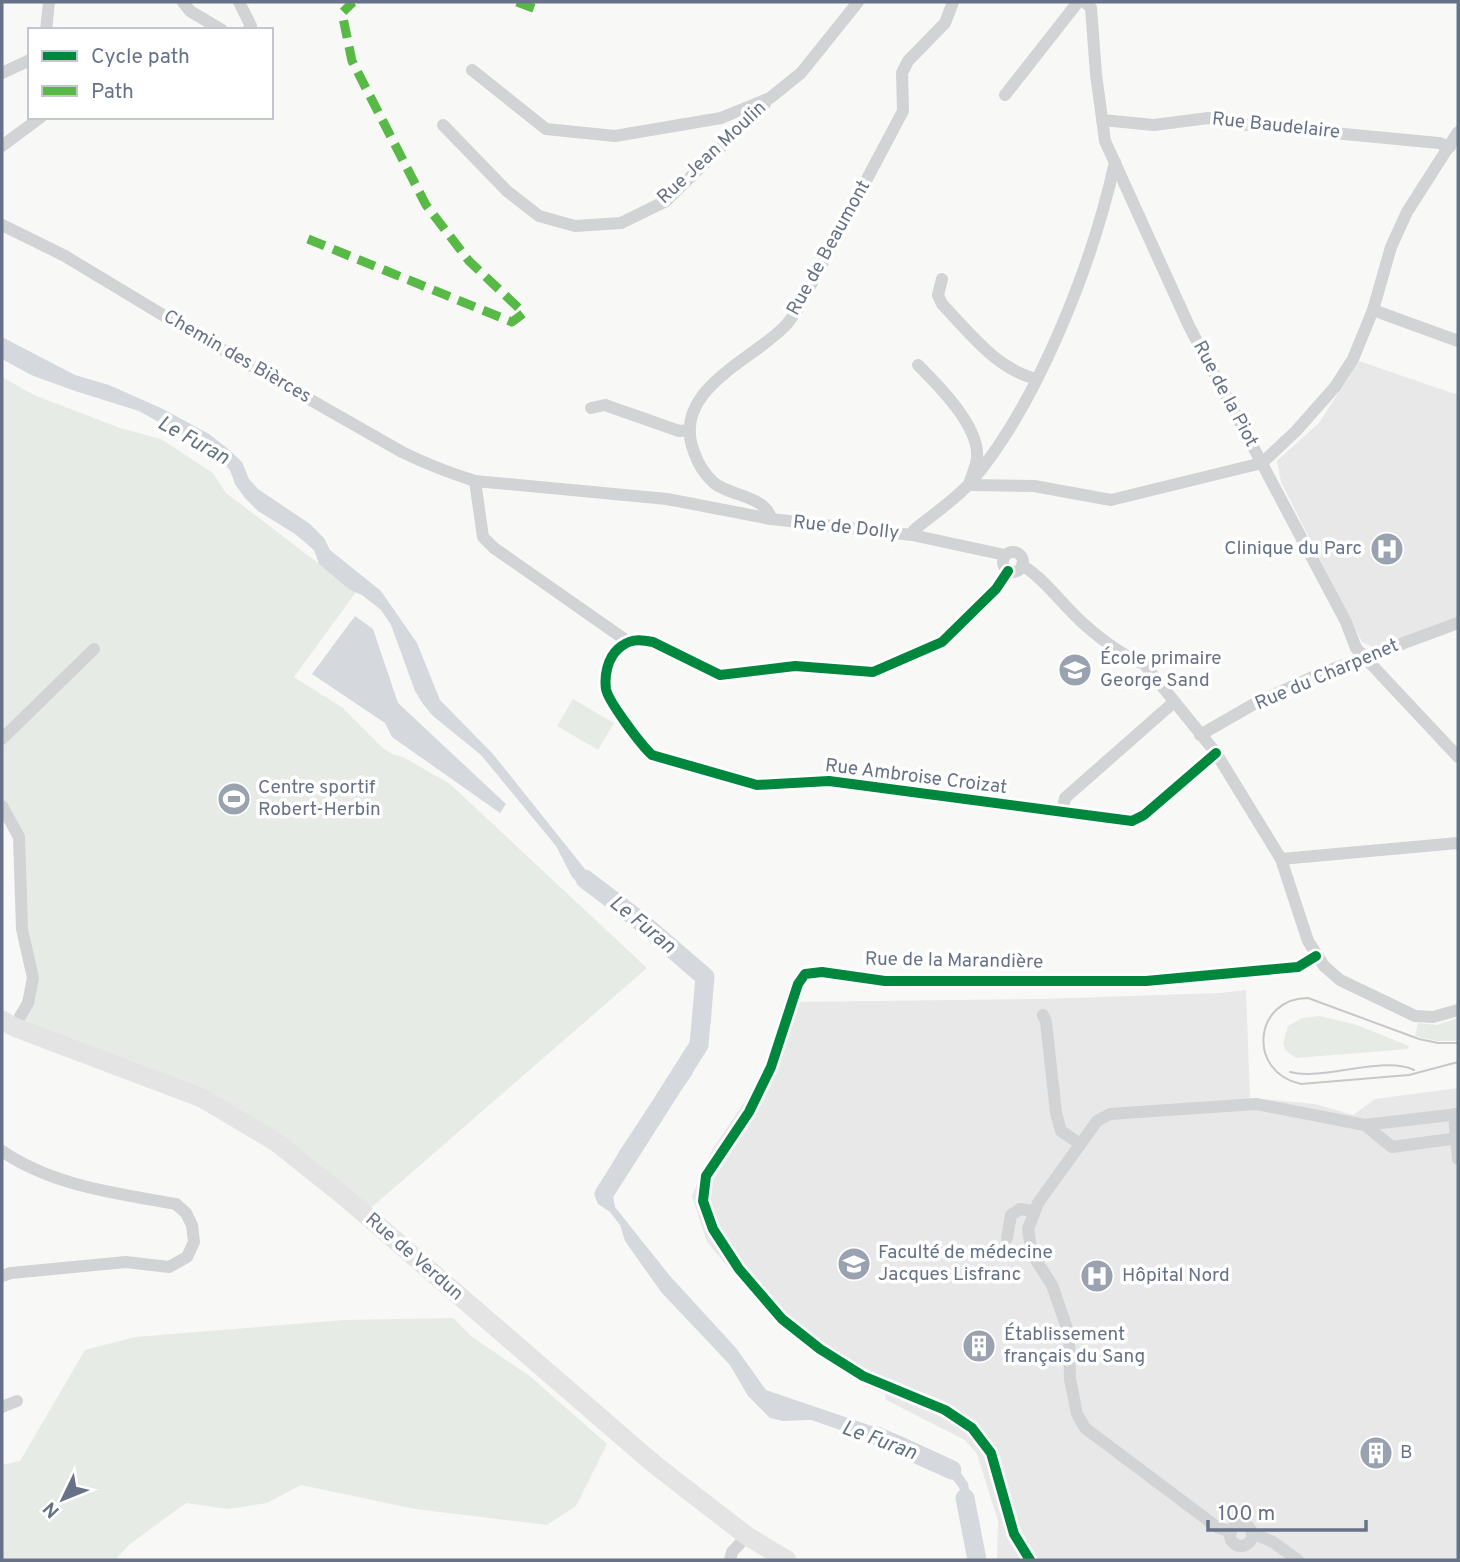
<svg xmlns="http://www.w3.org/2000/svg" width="1460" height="1562" font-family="Overpass,sans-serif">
<rect width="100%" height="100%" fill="#f8f8f7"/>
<g fill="#e8e8e9">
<path d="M1359,361L1458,395V617L1378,649L1362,642L1281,482L1277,461L1319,423Z"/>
<path d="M1246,990L1250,1098L1315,1104L1353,1115L1375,1099L1458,1088V1560H997L998,1521L977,1454L965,1440L886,1400L885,1394L866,1386L817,1353L765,1311L707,1242L692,1196L712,1150L747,1098L770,1053L788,1002L1041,999L1220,993Z"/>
</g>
<g fill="#e7ebe5">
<path d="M2,377L34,395L120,428L161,439L213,473L226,493L356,592L294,677L343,708L384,749L392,754L403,757L450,784L647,968L364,1214L202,1098L14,1027L33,978L19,837L2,813Z"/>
<path d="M573,699L614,723L598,750L557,726Z"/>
<path d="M1320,1016L1357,1025L1409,1046L1408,1049L1296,1058L1286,1051L1283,1043L1288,1026L1302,1018Z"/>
<path d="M1458,1018V1041H1437L1415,1036L1418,1023L1437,1025Z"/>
<path d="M453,1318L471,1336L531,1377L607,1444L576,1506L547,1525L415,1509L301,1485L267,1503L228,1509L186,1503L130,1544L115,1560H2V1465L20,1461L85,1350L135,1337L344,1320Z"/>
</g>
<g fill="#d5d9de">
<path d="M2,337L75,375L109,385L163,409L209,434L227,448L242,462L249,479L258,489L310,524L324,538L330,550L381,591L417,643L440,700L493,754L608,898L636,912L654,929L686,951L709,981L712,992L711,1022L692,1075L684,1086L669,1097L628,1150L612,1191L615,1207L670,1276L736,1348L766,1390L901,1436L944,1456L958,1469L968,1483L970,1496L969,1534L976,1560H968L963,1524L965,1500L958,1486L947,1472L908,1449L872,1441L811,1420L783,1421L770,1418L748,1396L730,1365L661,1292L625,1241L620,1225L610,1212L598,1204L596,1199L598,1189L620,1150L648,1108L679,1080L692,1055L695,1041L705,1023L704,998L697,981L680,954L671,945L641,931L624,915L584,890L572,877L556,846L481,755L433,716L423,704L415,691L391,625L381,610L362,595L350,590L319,564L314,550L295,534L258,511L245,498L235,484L230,470L215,454L139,411L75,391L31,375L2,359Z"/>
<path d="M355,616L373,629L398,703L506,804L500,813L392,737L385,723L312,674Z"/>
</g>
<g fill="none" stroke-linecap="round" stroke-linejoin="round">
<g stroke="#d5d9de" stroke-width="19">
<path d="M585,879L640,921L705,977L699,1045L604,1194"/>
<path d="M877,1436L952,1470"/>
<path d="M965,1498L977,1560"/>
</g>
<g stroke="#d2d3d4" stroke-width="12">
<path d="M183,2L190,11L222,30"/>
<path d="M239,2L251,26L248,30"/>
<path d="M1085,2L1091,8L1096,74L1105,141L1189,326L1346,622L1356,648L1458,757"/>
<path d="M46,30L49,2"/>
<path d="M472,70L546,129L615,136L721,118L770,98L801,73L858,2"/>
<path d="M2,73L30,60"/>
<path d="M1005,95L1078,2"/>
<path d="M1102,120L1154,125L1208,118L1248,125L1439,143L1450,147"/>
<path d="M443,125L507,191L539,216L575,226L621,223L666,201L765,104"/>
<path d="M2,146L41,117"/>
<path d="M2,225L65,256L181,326L402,452C426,464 450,473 475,481L667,499L771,519L912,535L1005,555"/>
<path d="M942,279L938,295L942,304C969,332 997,370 1037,379"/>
<path d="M1373,310L1458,341"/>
<path d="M918,365C939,386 980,427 977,458C976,467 971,477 969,485L1034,486L1111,500L1262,463L1296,431L1335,387L1353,359L1373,310L1391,247L1407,212L1458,132"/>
<path d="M591,408L605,405L679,431L689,430"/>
<path d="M475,481L483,537L494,548L627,641"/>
<path d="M771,519C766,496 730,496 714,483C704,474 698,464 694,452C670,390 752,361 785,326C790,321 794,314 798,309L903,111L902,73L908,61L945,23L953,2"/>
<path d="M912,535L914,530C932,515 955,500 971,482C1038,404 1093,262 1115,162"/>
<circle cx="1013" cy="562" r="10"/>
<path d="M1022,565C1047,581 1063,606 1085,625C1102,640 1123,656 1144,664L1216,753L1281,859L1308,941L1324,966L1340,980L1415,1016L1433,1017L1458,1010"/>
<path d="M1008,571L996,589L942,642L873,672L795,666L720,675L653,642C638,639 629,639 618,649C608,658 604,675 606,689C608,701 641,745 652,755L757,785L829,781L1132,821L1144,815L1216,753"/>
<path d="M1200,735L1254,704L1317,675L1458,623"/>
<path d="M2,739L94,649"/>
<path d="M2,806L19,837L22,929L33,978L28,1003L14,1027"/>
<path d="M1062,812L1065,798L1174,702"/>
<path d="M1281,859L1458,843"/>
<path d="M1043,1015L1046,1022L1056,1113L1061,1131L1080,1144"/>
<path d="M1454,1114L1458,1159"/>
<path d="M1458,1114L1365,1125L1392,1147L1458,1138"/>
<path d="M2,1151C53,1186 116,1193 176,1204L186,1213L192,1225L194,1242L187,1257L169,1267L126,1262L11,1273L2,1276"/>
<path d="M1007,1238L1011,1215L1020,1209L1033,1211"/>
<path d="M2,1407L17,1401"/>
<circle cx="1241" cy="1535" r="11"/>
<path d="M1231,1532L1217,1527L1085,1428L1077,1414L1070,1379L1069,1334L1052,1285L1032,1254L1028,1229L1038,1203L1097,1121L1110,1114L1256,1104L1365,1125"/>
<path d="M1252,1533L1273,1542L1298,1560"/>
<path d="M730,1560L732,1552L747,1536"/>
<path d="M1030,1560L1014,1534L991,1453L972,1428L945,1410L863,1376L820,1349L782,1319L739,1269L713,1229L703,1201L706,1176L749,1112L771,1067L798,984L805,974L822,972L885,981H1146L1298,967L1316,956"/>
</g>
<path stroke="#e4e4e5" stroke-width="19" d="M2,1020L14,1027L202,1098L276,1142L345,1197L654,1464L747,1536L787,1560"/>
<g stroke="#c8c8ca" stroke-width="2">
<path d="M1458,1043H1438L1419,1039L1308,998C1254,998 1246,1072 1301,1084L1409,1075L1458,1062"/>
<path d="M1290,1072C1324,1081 1384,1055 1414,1070"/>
</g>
<g stroke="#58b947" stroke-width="9" stroke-dasharray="18 9" stroke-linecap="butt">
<path d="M517,2L536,9"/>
<path d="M308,239L512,322L524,313L469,261L426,205L352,61L342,13L353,2"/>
</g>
<defs>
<g id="cycleway">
<path d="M1008,571L996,589L942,642L873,672L795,666L720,675L653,642C638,639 629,639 618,649C608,658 604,675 606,689C608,701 641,745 652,755L757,785L829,781L1132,821L1144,815L1216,753"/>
<path d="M1030,1560L1014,1534L991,1453L972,1428L945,1410L863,1376L820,1349L782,1319L739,1269L713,1229L703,1201L706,1176L749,1112L771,1067L798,984L805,974L822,972L885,981H1146L1298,967L1316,956"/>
</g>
</defs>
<use href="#cycleway" stroke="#fff" stroke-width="15"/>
<use href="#cycleway" stroke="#00873e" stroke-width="10"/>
</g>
<defs>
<symbol id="hospital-disc" viewBox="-11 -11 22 22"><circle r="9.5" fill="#9aa1af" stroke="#fff"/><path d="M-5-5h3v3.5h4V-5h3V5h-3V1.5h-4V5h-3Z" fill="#fff"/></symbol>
<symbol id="school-disc" viewBox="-11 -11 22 22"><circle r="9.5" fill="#9aa1af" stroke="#fff"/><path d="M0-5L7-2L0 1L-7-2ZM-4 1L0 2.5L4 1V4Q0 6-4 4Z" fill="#fff"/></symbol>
<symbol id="stadium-disc" viewBox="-11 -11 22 22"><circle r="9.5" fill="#9aa1af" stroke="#fff"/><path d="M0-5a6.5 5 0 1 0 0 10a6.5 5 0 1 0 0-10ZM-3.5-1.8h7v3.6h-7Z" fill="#fff"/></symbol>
<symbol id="university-disc" viewBox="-11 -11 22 22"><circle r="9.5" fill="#9aa1af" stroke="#fff"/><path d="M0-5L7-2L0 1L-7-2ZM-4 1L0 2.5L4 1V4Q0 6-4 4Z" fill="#fff"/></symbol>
<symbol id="building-disc" viewBox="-11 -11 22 22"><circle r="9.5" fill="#9aa1af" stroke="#fff"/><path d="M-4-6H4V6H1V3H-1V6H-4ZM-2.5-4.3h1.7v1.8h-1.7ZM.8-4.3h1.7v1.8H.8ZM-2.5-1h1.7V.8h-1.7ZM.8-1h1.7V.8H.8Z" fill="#fff"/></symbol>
</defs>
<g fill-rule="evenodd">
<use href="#hospital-disc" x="1368" y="530" width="38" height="38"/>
<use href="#school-disc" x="1056" y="651" width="38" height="38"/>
<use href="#stadium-disc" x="215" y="780" width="38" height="38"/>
<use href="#university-disc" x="835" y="1245" width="38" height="38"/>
<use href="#hospital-disc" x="1078" y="1257" width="38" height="38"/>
<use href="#building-disc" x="960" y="1327" width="38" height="38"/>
<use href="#building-disc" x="1357" y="1434" width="38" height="38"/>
</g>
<g text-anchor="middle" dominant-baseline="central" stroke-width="7" stroke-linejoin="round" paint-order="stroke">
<g font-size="19" fill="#677288" stroke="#fff">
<text transform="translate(1276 126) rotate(6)">Rue Baudelaire</text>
<text transform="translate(712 153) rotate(-43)">Rue Jean Moulin</text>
<text transform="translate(829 248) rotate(-61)">Rue de Beaumont</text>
<text transform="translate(237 357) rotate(30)">Chemin des Bièrces</text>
<text transform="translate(1225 394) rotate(62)">Rue de la Piot</text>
<text transform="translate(846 528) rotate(6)">Rue de Dolly</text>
<text transform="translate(1327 675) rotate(-23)">Rue du Charpenet</text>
<text transform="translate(916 777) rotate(7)">Rue Ambroise Croizat</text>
<text transform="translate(954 961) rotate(1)">Rue de la Marandière</text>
<text transform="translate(414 1257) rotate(41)">Rue de Verdun</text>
</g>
<g font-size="19" fill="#677288" stroke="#fff" text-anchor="start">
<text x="1362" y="549" text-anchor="end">Clinique du Parc</text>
<text x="1100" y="659">École primaire<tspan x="1100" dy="22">George Sand</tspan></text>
<text x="258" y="788">Centre sportif<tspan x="258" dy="22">Robert-Herbin</tspan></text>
<text x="878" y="1253">Faculté de médecine<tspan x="878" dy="22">Jacques Lisfranc</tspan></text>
<text x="1122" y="1276">Hôpital Nord</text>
<text x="1004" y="1335">Établissement<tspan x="1004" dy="22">français du Sang</tspan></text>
<text x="1400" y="1453">B</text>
</g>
<g font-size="21" font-style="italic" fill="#637383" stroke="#fff">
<text transform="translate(193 441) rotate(29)">Le Furan</text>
<text transform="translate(642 925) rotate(39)">Le Furan</text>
<text transform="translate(879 1441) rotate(20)">Le Furan</text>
</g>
</g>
<rect width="1460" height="1562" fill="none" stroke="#677288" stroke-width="7"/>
<rect x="28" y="28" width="245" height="91" fill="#ffffff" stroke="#c2c7cf" stroke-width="2"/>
<rect x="42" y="51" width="35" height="10" fill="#00873e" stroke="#c2c7cf" stroke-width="2"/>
<text x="91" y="63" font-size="21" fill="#677288">Cycle path</text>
<rect x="42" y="86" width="35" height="10" fill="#58b947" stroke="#c2c7cf" stroke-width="2"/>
<text x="91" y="98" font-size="21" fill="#677288">Path</text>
<g transform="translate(63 1499) rotate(227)" stroke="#ffffff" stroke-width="5" paint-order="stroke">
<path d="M0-5L12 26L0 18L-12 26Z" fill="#677288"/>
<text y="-10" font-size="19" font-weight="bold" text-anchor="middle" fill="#677288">N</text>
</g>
<path d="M1208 1520v10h158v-10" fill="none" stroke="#677288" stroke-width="3.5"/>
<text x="1218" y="1520" font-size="21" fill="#677288" stroke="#ffffff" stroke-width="5" paint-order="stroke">100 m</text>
</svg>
